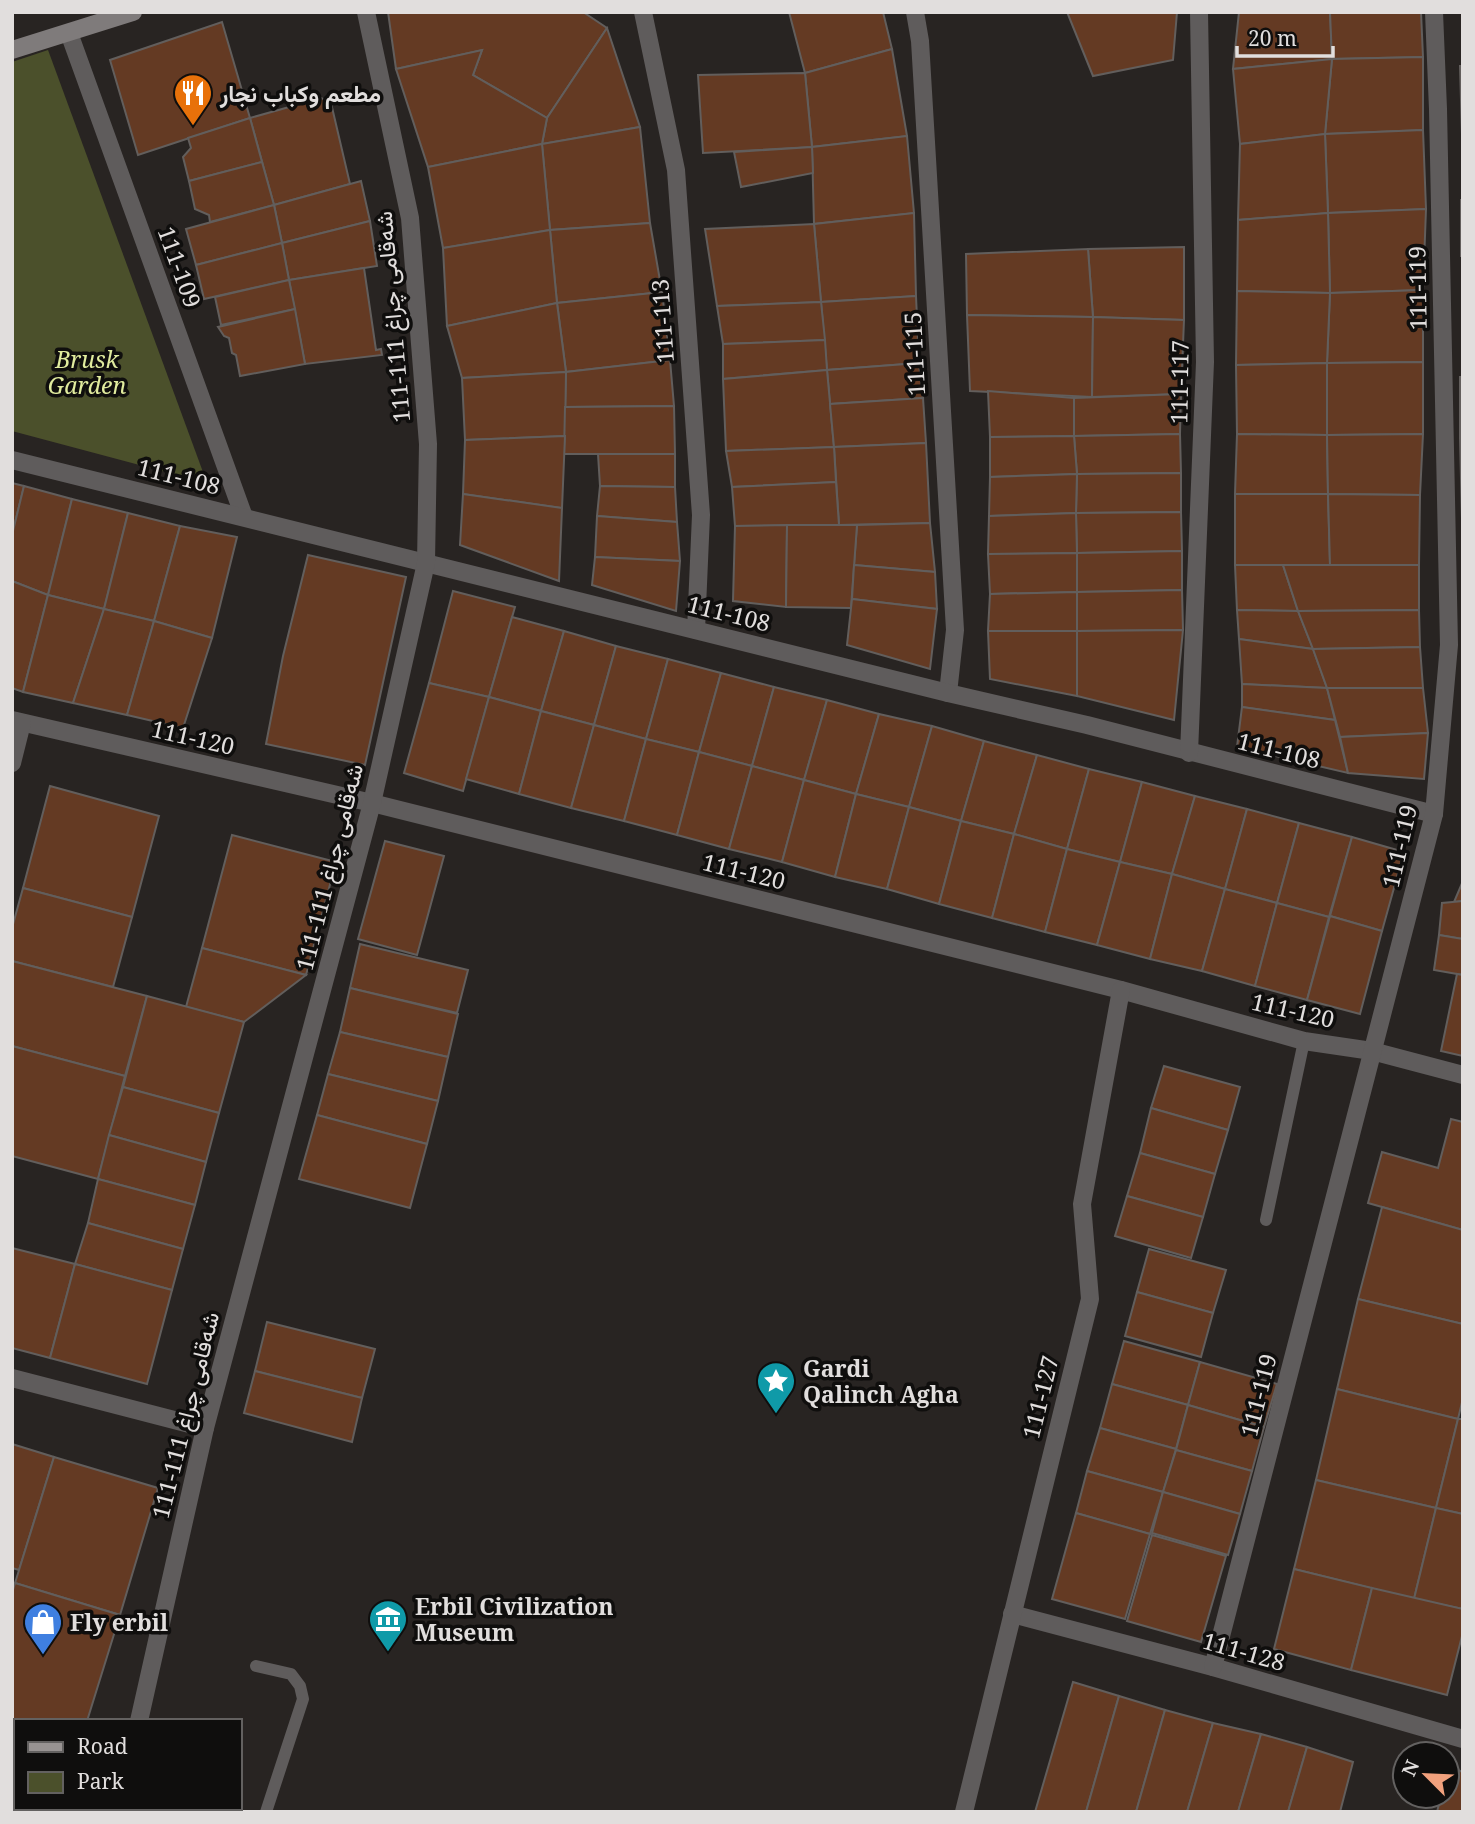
<svg xmlns="http://www.w3.org/2000/svg" width="1475" height="1824" font-family="'Noto Serif',Vazirmatn,serif">
<rect width="100%" height="100%" fill="#282422"/>
<path fill="#4b502b" d="M48,50L207,483L12,431V62Z"/>
<g fill="#643a23" stroke="#625e5c" stroke-width="2">
<path d="M388,12H583L607,28L547,118L473,75L482,50L396,69Z"/>
<path d="M789,12H883L892,49L805,73Z"/>
<path d="M1067,12H1177L1173,60L1093,76Z"/>
<path d="M1239,12H1330L1332,59L1233,69Z"/>
<path d="M1330,12H1421L1423,57L1332,59Z"/>
<path d="M222,22L250,118L138,155L110,60Z"/>
<path d="M607,28L640,127L542,144L547,118Z"/>
<path d="M892,49L907,136L812,147L805,73Z"/>
<path d="M482,50L473,75L547,118L542,144L428,167L396,69Z"/>
<path d="M1423,57V130L1325,134L1332,59Z"/>
<path d="M1332,59L1325,134L1240,144L1233,69Z"/>
<path d="M1460,66H1463V134H1462Z"/>
<path d="M805,73L812,147L703,153L698,75Z"/>
<path d="M321,98L331,103L350,184L274,205L250,118Z"/>
<path d="M250,118L262,162L189,181L183,157L191,148L188,138Z"/>
<path d="M640,127L650,223L550,230L542,144Z"/>
<path d="M1423,130L1426,209L1328,213L1325,134Z"/>
<path d="M1325,134L1328,213L1238,220L1240,144Z"/>
<path d="M907,136L914,213L814,224L812,147Z"/>
<path d="M542,144L550,230L443,248L428,167Z"/>
<path d="M812,147L813,173L741,187L734,152Z"/>
<path d="M262,162L274,205L210,222L209,215L195,209L189,181Z"/>
<path d="M361,181L370,221L282,243L274,205Z"/>
<path d="M1461,200H1463L1461,257Z"/>
<path d="M274,205L282,243L196,265L186,229Z"/>
<path d="M1426,209L1423,290L1330,293L1328,213Z"/>
<path d="M914,213L916,296L821,302L814,224Z"/>
<path d="M1328,213L1330,293L1237,291L1238,220Z"/>
<path d="M370,221L377,266L289,280L282,243Z"/>
<path d="M650,223L662,292L557,303L550,230Z"/>
<path d="M814,224L821,302L717,306L705,229Z"/>
<path d="M550,230L557,303L447,326L443,248Z"/>
<path d="M282,243L289,280L204,299L196,265Z"/>
<path d="M1184,247V320L1093,317L1088,249Z"/>
<path d="M1088,249L1093,317L967,315L966,254Z"/>
<path d="M364,268L376,350L381,349L382,355L305,364L289,280Z"/>
<path d="M289,280L295,309L221,325L215,297Z"/>
<path d="M1423,290V362L1327,363L1330,293Z"/>
<path d="M1237,291L1330,293L1327,363L1236,365Z"/>
<path d="M662,292L670,360L566,372L557,303Z"/>
<path d="M916,296L919,363L827,370L821,302Z"/>
<path d="M821,302L825,340L723,344L717,306Z"/>
<path d="M557,303L566,372L462,378L447,326Z"/>
<path d="M295,309L305,364L240,376L236,355L232,353L229,338L224,336L218,327Z"/>
<path d="M967,315L1093,317L1092,397L970,391Z"/>
<path d="M1093,317L1184,320L1181,394L1092,397Z"/>
<path d="M825,340L827,370L723,379V344Z"/>
<path d="M670,360L674,406L565,407L566,372Z"/>
<path d="M1423,362V434L1327,435V363Z"/>
<path d="M919,363L923,398L830,404L827,370Z"/>
<path d="M1327,363V435L1237,434L1236,365Z"/>
<path d="M827,370L834,447L726,451L723,379Z"/>
<path d="M566,372L565,436L465,440L462,378Z"/>
<rect x="1460" y="377" width="3" height="61"/>
<path d="M988,391L1074,398V436L990,437Z"/>
<path d="M1181,394L1180,434L1074,436V398Z"/>
<path d="M923,398L926,443L834,447L830,404Z"/>
<path d="M674,406L675,454H564L565,407Z"/>
<path d="M1180,434L1181,473L1077,474L1074,436Z"/>
<path d="M1237,434L1327,435L1328,494H1235Z"/>
<path d="M1423,434L1420,495L1328,494L1327,435Z"/>
<path d="M565,436L562,508L463,494L465,440Z"/>
<path d="M1074,436L1077,474L990,477V437Z"/>
<path d="M1460,438H1463V519H1462Z"/>
<path d="M926,443L930,523L839,525L834,447Z"/>
<path d="M834,447L836,482L732,487L726,451Z"/>
<path d="M598,454H675V487L600,486Z"/>
<path d="M1181,473V512L1076,513L1077,474Z"/>
<path d="M1077,474L1076,513L989,516L990,477Z"/>
<path d="M836,482L839,525L735,526L732,487Z"/>
<path d="M12,483L24,486L12,535Z"/>
<path d="M24,486L72,499L48,595L12,581V535Z"/>
<path d="M600,486L675,487L677,522L597,516Z"/>
<path d="M463,494L562,508L559,581L460,545Z"/>
<path d="M1235,494H1328L1330,565H1235Z"/>
<path d="M1328,494L1420,495L1419,565H1330Z"/>
<path d="M72,499L128,513L104,609L48,595Z"/>
<path d="M1181,512L1182,551L1077,553L1076,513Z"/>
<path d="M128,513L180,526L154,621L104,609Z"/>
<path d="M1076,513L1077,553L988,554L989,516Z"/>
<path d="M597,516L677,522L680,561L595,557Z"/>
<path d="M930,523L935,572L854,565L857,525Z"/>
<path d="M787,525L786,607L733,601L735,526Z"/>
<path d="M787,525H857L851,608L786,607Z"/>
<path d="M180,526L237,537L212,638L154,621Z"/>
<path d="M1182,551V590L1077,592V553Z"/>
<path d="M1077,553V592L990,594L988,554Z"/>
<path d="M308,555L406,577L365,765L266,744L283,656Z"/>
<path d="M595,557L680,561L676,611L592,585Z"/>
<path d="M854,565L935,572L937,609L852,599Z"/>
<path d="M1235,565H1283L1298,611L1237,610Z"/>
<path d="M1283,565H1419V610L1298,611Z"/>
<path d="M12,581L48,595L23,692L12,688Z"/>
<path d="M1182,590L1183,630L1077,631V592Z"/>
<path d="M453,591L515,607L489,697L429,683Z"/>
<path d="M1077,592V631H988L990,594Z"/>
<path d="M48,595L104,609L73,703L23,692Z"/>
<path d="M852,599L937,609L930,669L847,645Z"/>
<path d="M104,609L154,621L127,715L73,703Z"/>
<path d="M1237,610L1298,611L1313,649L1239,639Z"/>
<path d="M1419,610L1420,647L1313,649L1298,611Z"/>
<path d="M512,617L564,631L541,711L489,697Z"/>
<path d="M154,621L212,638L183,728L127,715Z"/>
<path d="M1183,630L1174,720L1077,696V631Z"/>
<path d="M564,631L616,646L594,725L541,711Z"/>
<path d="M988,631H1077V696L990,679Z"/>
<path d="M1239,639L1313,649L1327,688L1242,684Z"/>
<path d="M616,646L668,659L646,739L594,725Z"/>
<path d="M1420,647L1423,688H1327L1313,649Z"/>
<path d="M668,659L721,673L699,752L646,739Z"/>
<path d="M721,673L774,687L752,766L699,752Z"/>
<path d="M429,683L489,697L463,791L404,773Z"/>
<path d="M1242,684L1327,688L1335,720L1242,707Z"/>
<path d="M774,687L827,700L804,780L752,766Z"/>
<path d="M1327,688H1423L1428,733L1340,737Z"/>
<path d="M489,697L541,711L519,794L466,779Z"/>
<path d="M827,700L879,714L856,794L804,780Z"/>
<path d="M1242,707L1335,720L1348,773L1237,747Z"/>
<path d="M541,711L594,725L571,808L519,794Z"/>
<path d="M879,714L932,726L909,807L856,794Z"/>
<path d="M594,725L646,739L624,821L571,808Z"/>
<path d="M932,726L984,741L961,821L909,807Z"/>
<path d="M1428,733L1424,779L1348,773L1340,737Z"/>
<path d="M646,739L699,752L677,835L624,821Z"/>
<path d="M984,741L1037,755L1014,834L961,821Z"/>
<path d="M699,752L752,766L729,849L677,835Z"/>
<path d="M1037,755L1089,769L1067,849L1014,834Z"/>
<path d="M752,766L804,780L782,862L729,849Z"/>
<path d="M1089,769L1142,782L1120,862L1067,849Z"/>
<path d="M804,780L856,794L835,877L782,862Z"/>
<path d="M1142,782L1195,796L1172,874L1120,862Z"/>
<path d="M50,786L159,816L132,917L23,888Z"/>
<path d="M856,794L909,807L887,889L835,877Z"/>
<path d="M1195,796L1247,809L1225,889L1172,874Z"/>
<path d="M909,807L961,821L939,904L887,889Z"/>
<path d="M1247,809L1299,823L1277,903L1225,889Z"/>
<path d="M961,821L1014,834L992,918L939,904Z"/>
<path d="M1299,823L1352,837L1329,917L1277,903Z"/>
<path d="M1014,834L1067,849L1045,932L992,918Z"/>
<path d="M232,835L336,862L306,975L202,948Z"/>
<path d="M1352,837L1404,852L1382,931L1330,916Z"/>
<path d="M385,841L444,856L417,955L358,939Z"/>
<path d="M1067,849L1120,862L1097,945L1045,932Z"/>
<path d="M1120,862L1172,874L1150,959L1097,945Z"/>
<path d="M1172,874L1225,889L1202,971L1150,959Z"/>
<path d="M1463,881V901L1454,902Z"/>
<path d="M23,888L132,917L113,987L12,961V928Z"/>
<path d="M1225,889L1277,903L1255,986L1202,971Z"/>
<path d="M1463,901V939L1439,935L1442,903Z"/>
<path d="M1277,903L1329,917L1307,1000L1255,986Z"/>
<path d="M1330,916L1382,931L1360,1014L1307,1000Z"/>
<path d="M1439,935L1463,939V975L1434,970Z"/>
<path d="M360,944L468,970L457,1013L350,988Z"/>
<path d="M202,948L306,975L244,1022L186,1007Z"/>
<path d="M12,961L147,996L125,1076L12,1046Z"/>
<path d="M1457,974L1463,975V1056L1441,1051Z"/>
<path d="M350,988L458,1014L448,1057L340,1032Z"/>
<path d="M147,996L244,1022L219,1113L123,1087Z"/>
<path d="M340,1032L448,1057L438,1101L328,1074Z"/>
<path d="M12,1046L125,1076L98,1179L12,1156Z"/>
<path d="M1164,1066L1240,1087L1228,1130L1151,1108Z"/>
<path d="M328,1074L438,1101L427,1144L317,1115Z"/>
<path d="M123,1087L219,1113L206,1162L109,1135Z"/>
<path d="M1151,1108L1228,1130L1215,1174L1140,1153Z"/>
<path d="M317,1115L427,1144L410,1208L299,1179Z"/>
<path d="M1451,1119L1463,1122V1230L1368,1203L1382,1152L1438,1168Z"/>
<path d="M109,1135L206,1162L195,1205L98,1179Z"/>
<path d="M1140,1153L1215,1174L1203,1217L1127,1196Z"/>
<path d="M98,1179L195,1205L183,1249L88,1223Z"/>
<path d="M1127,1196L1203,1217L1191,1258L1115,1236Z"/>
<path d="M1382,1207L1463,1230V1324L1358,1299Z"/>
<path d="M88,1223L183,1249L172,1290L75,1264Z"/>
<path d="M12,1248L75,1264L50,1358L12,1348Z"/>
<path d="M1149,1249L1226,1270L1213,1313L1137,1292Z"/>
<path d="M75,1264L172,1290L147,1384L50,1358Z"/>
<path d="M1137,1292L1213,1313L1201,1357L1125,1336Z"/>
<path d="M1358,1299L1463,1324V1398L1458,1419L1337,1389Z"/>
<path d="M267,1322L375,1349L362,1398L255,1371Z"/>
<path d="M1124,1341L1200,1362L1188,1405L1112,1384Z"/>
<path d="M1200,1362L1277,1384L1264,1427L1188,1405Z"/>
<path d="M255,1371L362,1398L352,1442L244,1413Z"/>
<path d="M1112,1384L1188,1405L1176,1449L1100,1428Z"/>
<path d="M1337,1389L1458,1419L1436,1508L1316,1480Z"/>
<path d="M1188,1405L1264,1427L1252,1471L1176,1450Z"/>
<path d="M1458,1419H1463V1514L1436,1508Z"/>
<path d="M1100,1428L1176,1449L1163,1492L1087,1471Z"/>
<path d="M12,1444L54,1457L19,1570L12,1568Z"/>
<path d="M1176,1450L1252,1471L1240,1514L1163,1492Z"/>
<path d="M54,1457L158,1488L120,1615L15,1583Z"/>
<path d="M1087,1471L1163,1492L1150,1534L1076,1513Z"/>
<path d="M1316,1480L1436,1508L1414,1599L1294,1569Z"/>
<path d="M1163,1492L1240,1514L1228,1555L1152,1533Z"/>
<path d="M1436,1508L1463,1514V1609L1414,1599Z"/>
<path d="M1076,1513L1150,1534L1125,1619L1052,1599Z"/>
<path d="M1152,1535L1226,1556L1201,1642L1127,1621Z"/>
<path d="M1294,1569L1372,1588L1351,1670L1274,1649Z"/>
<path d="M15,1583L120,1615L87,1721H16V1733L12,1732V1593Z"/>
<path d="M1372,1588L1463,1609V1632L1447,1695L1351,1670Z"/>
<path d="M1073,1682L1119,1696L1086,1812H1035Z"/>
<path d="M1119,1696L1165,1710L1136,1812H1086Z"/>
<path d="M1165,1710L1213,1723L1187,1812H1136Z"/>
<path d="M1213,1723L1261,1734L1238,1812H1187Z"/>
<path d="M1261,1734L1307,1747L1288,1812H1238Z"/>
<path d="M1307,1747L1353,1762L1340,1812H1288Z"/>
<path d="M1449,1767L1463,1772V1812H1437L1441,1796H1447Z"/>
</g>
<g fill="none" stroke-linecap="round" stroke-linejoin="round">
<g stroke="#5f5c5c" stroke-width="12">
<path d="M1266,1220L1304,1041"/>
<path d="M256,1666L291,1674L300,1686L303,1699L266,1812"/>
</g>
<g stroke="#5f5c5c" stroke-width="18">
<path d="M643,12L676,170L701,515L696,630"/>
<path d="M915,12L920,41L955,630L948,693"/>
<path d="M69,33L244,517"/>
<path d="M12,460L948,693L1087,725L1434,814"/>
<path d="M12,720L372,803L1121,990L1304,1041L1372,1051L1463,1075"/>
<path d="M1189,753L1205,362L1199,12"/>
<path d="M12,763L22,723"/>
<path d="M12,1378L205,1428"/>
<path d="M1012,1614L1213,1667L1463,1739"/>
<path d="M1213,1667L1434,814L1449,645L1438,109L1434,12"/>
<path d="M964,1812L1090,1299L1082,1204L1121,990"/>
</g>
<path stroke="#5f5c5c" stroke-width="18" d="M139,1721L205,1428L372,803L426,563L428,444L410,218L366,12"/>
<path stroke="#7f7b7b" stroke-width="18" d="M12,50L133,12"/>
<g stroke="#989392" stroke-width="18">
<path d="M12,1787L16,1788"/>
<path d="M100,1808L115,1812"/>
</g>
</g>
<defs>
<symbol id="restaurant-pin" viewBox="-11 -11 22 30"><path d="M0 17L-7.5 6A9.5 9.5 0 1 1 7.5 6Z" fill="#e8710a" stroke="#0f0e0d"/><path d="M-5-6h1v4h1v-4h1v4h1v-4h1v5L-1.5 .5V6h-2V.5L-5-1ZM5-6V6H3V1.5H1.5Q1.5-4 5-6Z" fill="#fff"/></symbol>
<symbol id="sight-pin" viewBox="-11 -11 22 30"><path d="M0 17L-7.5 6A9.5 9.5 0 1 1 7.5 6Z" fill="#0f9aa8" stroke="#0f0e0d"/><path d="M0-6L1.8-2.2L6-1.7L2.9 1.2L3.7 5.4L0 3.3L-3.7 5.4L-2.9 1.2L-6-1.7L-1.8-2.2Z" fill="#fff"/></symbol>
<symbol id="museum-pin" viewBox="-11 -11 22 30"><path d="M0 17L-7.5 6A9.5 9.5 0 1 1 7.5 6Z" fill="#0f9aa8" stroke="#0f0e0d"/><path d="M0-6L6-3V-2H-6V-3ZM-5-1h2V3h-2ZM-1-1h2V3h-2ZM3-1h2V3H3ZM-6 4H6V6H-6Z" fill="#fff"/></symbol>
<symbol id="shop-pin" viewBox="-11 -11 22 30"><path d="M0 17L-7.5 6A9.5 9.5 0 1 1 7.5 6Z" fill="#3f7fe0" stroke="#0f0e0d"/><path d="M-5-2.5h2.3a2.7 3.5 0 0 1 5.4 0H5L5.5 6h-11ZM-1.5-2.5h3a1.5 2.3 0 0 0-3 0Z" fill="#fff"/></symbol>
</defs>
<g fill-rule="evenodd">
<use href="#restaurant-pin" x="171" y="71" width="44" height="60"/>
<use href="#sight-pin" x="754" y="1359" width="44" height="60"/>
<use href="#museum-pin" x="366" y="1597" width="44" height="60"/>
<use href="#shop-pin" x="21" y="1600" width="44" height="60"/>
</g>
<g text-anchor="middle" dominant-baseline="central" stroke-width="7" stroke-linejoin="round" paint-order="stroke">
<g font-size="23" font-weight="bold" fill="#e1dedd" stroke="#0f0e0d" text-anchor="start">
<text x="220" y="93">مطعم وكباب نجار</text>
<text x="803" y="1368">Gardi<tspan x="803" dy="26">Qalinch Agha</tspan></text>
<text x="415" y="1606">Erbil Civilization<tspan x="415" dy="26">Museum</tspan></text>
<text x="70" y="1622">Fly erbil</text>
</g>
<g font-size="23" fill="#e1dedd" stroke="#0f0e0d">
<text transform="translate(180 267) rotate(70)">111-109</text>
<text transform="translate(1417 288) rotate(-91)">111-119</text>
<text transform="translate(392 317) rotate(-95)">شەقامی چراغ 111-111</text>
<text transform="translate(662 321) rotate(-94)">111-113</text>
<text transform="translate(914 354) rotate(-93)">111-115</text>
<text transform="translate(1179 382) rotate(-89)">111-117</text>
<text transform="translate(179 476) rotate(14)">111-108</text>
<text transform="translate(729 613) rotate(14)">111-108</text>
<text transform="translate(193 737) rotate(13)">111-120</text>
<text transform="translate(1279 750) rotate(14)">111-108</text>
<text transform="translate(1399 846) rotate(-77)">111-119</text>
<text transform="translate(329 867) rotate(-76)">شەقامی چراغ 111-111</text>
<text transform="translate(744 871) rotate(14)">111-120</text>
<text transform="translate(1293 1010) rotate(13)">111-120</text>
<text transform="translate(1258 1395) rotate(-76)">111-119</text>
<text transform="translate(1040 1397) rotate(-76)">111-127</text>
<text transform="translate(185 1415) rotate(-76)">شەقامی چراغ 111-111</text>
<text transform="translate(1244 1651) rotate(16)">111-128</text>
</g>
<g font-size="23" font-style="italic" fill="#e1ec9e" stroke="#0f0e0d">
<text x="87" y="359">Brusk<tspan x="87" dy="26">Garden</tspan></text>
</g>
</g>
<rect width="1475" height="1824" fill="none" stroke="#e1dedd" stroke-width="28"/>
<rect x="14" y="1719" width="228" height="91" fill="#0f0e0d" stroke="#636160" stroke-width="2"/>
<rect x="28" y="1742" width="35" height="10" fill="#989392" stroke="#636160" stroke-width="2"/>
<text x="77" y="1754" font-size="21" fill="#e1dedd">Road</text>
<rect x="28" y="1772" width="35" height="21" fill="#4b502b" stroke="#636160" stroke-width="2"/>
<text x="77" y="1789" font-size="21" fill="#e1dedd">Park</text>
<g transform="translate(1426 1775) rotate(294)"><circle r="33" fill="#0f0e0d" stroke="#636160" stroke-width="2"/>
<path d="M0-5L12 26L0 18L-12 26Z" fill="#f1a17d"/>
<text y="-10" font-size="19" font-weight="bold" text-anchor="middle" fill="#e1dedd">N</text>
</g>
<path d="M1237 46v10h96v-10" fill="none" stroke="#e1dedd" stroke-width="3.5"/>
<text x="1248" y="46" font-size="21" fill="#e1dedd" stroke="#0f0e0d" stroke-width="5" paint-order="stroke">20 m</text>
</svg>
